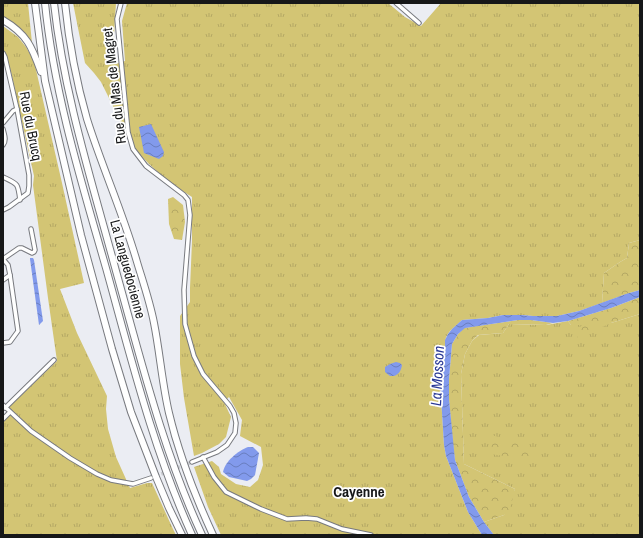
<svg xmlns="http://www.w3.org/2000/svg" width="643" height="538" font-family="'Archivo Narrow',sans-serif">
<defs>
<pattern id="grass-tufts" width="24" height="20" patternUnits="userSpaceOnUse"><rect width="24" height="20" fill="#d3c574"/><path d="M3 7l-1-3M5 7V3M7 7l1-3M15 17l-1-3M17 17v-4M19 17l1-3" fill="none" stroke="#b4a864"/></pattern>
<pattern id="forest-crowns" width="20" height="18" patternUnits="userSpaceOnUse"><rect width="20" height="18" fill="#d3c574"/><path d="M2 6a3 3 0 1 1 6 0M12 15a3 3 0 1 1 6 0" fill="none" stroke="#b4a864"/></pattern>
<pattern id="water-waves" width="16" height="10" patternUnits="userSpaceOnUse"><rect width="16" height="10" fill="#829aec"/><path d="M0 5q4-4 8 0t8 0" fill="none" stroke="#697dbe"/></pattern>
</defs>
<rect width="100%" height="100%" fill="#ebedf3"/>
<g fill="url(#grass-tufts)">
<path d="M3,3H28L32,43L22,31L3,19Z"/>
<path d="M73,3H116L113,51L115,64L125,61L122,21L127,3H388L405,17L421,26L441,3H640V240L629,243L627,258L620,262L604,273L602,303L579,311L557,316H533L522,315H503L488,318L462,320L450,331L446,337L440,381L444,445L446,456L468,512L482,535H221L208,507L194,467L212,461L219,467L221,474L236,484L250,487L258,480L263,465L261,447L240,436L242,420L229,397L224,402L231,417L226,437L219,444L202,453L194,456L184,398L180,364V316L190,302V288L192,241V197L169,182L149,164L134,148L101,82L94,73L85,63Z"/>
<path d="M3,26L18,37L26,47L34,61L62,183L84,283L60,289L77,333L107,396L106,409L108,429L116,457L130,488L147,483H152L173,529L176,535H3V420L6,418L9,407L57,361L48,298L33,185L34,176L11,72L5,54L3,51Z"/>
<path d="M640,314V535H494L484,522L504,515L515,489L464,464L461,374L465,354L472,341L479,335L503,333L509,324L546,325L568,321L571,325L611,323Z"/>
</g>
<g fill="url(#forest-crowns)">
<path d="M173,197L183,205L185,222L182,240L174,239L169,224L168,199Z"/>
<path d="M640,240V290L626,294L602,303L604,273L620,262L627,258L629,243Z"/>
<path d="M640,297V314L611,323L578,338L576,332L582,325H571L568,321L611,308Z"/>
<path d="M518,320H531L553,323L546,325L509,324L503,333L478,335L472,341L465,354L461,374L464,464L515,489L510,509L504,515L484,522L469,497L455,460L453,445L449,399V379L452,344L458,334L464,328Z"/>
<path d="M492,435L528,447L537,452L543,462L491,454Z"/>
</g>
<g fill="url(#water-waves)">
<path d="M151,124L164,152L163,156L159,159L144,153L139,127Z"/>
<path d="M30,258H33L34,260L43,321L39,325L30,259Z"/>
<path d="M640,290V297L611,308L568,321L553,323L531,320H518L465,328L458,334L452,344L449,379V399L455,460L469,497L484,522L494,535H482L468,512L446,456L444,445L440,381L445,347V340L448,334L452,329L462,320L488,318L503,315H522L533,316H557L579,311L626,294Z"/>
<path d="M396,362L400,363L402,365C401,371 399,374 394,376H390L385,372V367L390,364Z"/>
<path d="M248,447H253L259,453L255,475L251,479L247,481L229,477L223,472C225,461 238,451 248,447Z"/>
</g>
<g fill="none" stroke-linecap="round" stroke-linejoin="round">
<path stroke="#cbcdd2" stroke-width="3.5" stroke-dasharray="3.5 2" stroke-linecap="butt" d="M151,478L192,462"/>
<defs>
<g id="street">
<path d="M121,3L117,19L128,132L133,149L146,166L184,195L188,200L190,215L184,290L185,324L194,356L203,374L230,406L234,413L236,423L235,433L227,445L217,452L192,462"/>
<path d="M396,3L419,23"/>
<path d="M3,53L5,57L17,109L29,175V186L28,193L9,207L3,210"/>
<path d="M3,123L13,111L17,109"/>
<path d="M3,129C4,134 7,140 3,145"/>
<path d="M3,177C18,184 18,183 20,200"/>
<path d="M3,280L10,275L8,265L3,259L19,248H22L32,253L34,252L35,250L31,229"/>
<path d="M3,343L10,342L18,331L10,275"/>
<path d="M3,405L31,431L70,458L97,474L111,480L133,484L151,478"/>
<path d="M5,408L54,360"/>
<path d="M3,419L10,412"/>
<path d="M203,457L214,477L226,492L261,509L287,519L306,518L317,519L342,529L371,535"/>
</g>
<g id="highway">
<path d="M35,3L45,81L81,235L112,349L131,412L156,477L169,508L182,535"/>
<path d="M45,3C54,93 81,181 106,268C131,358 153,449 192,535"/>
<path d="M54,3C64,95 92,182 116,271C141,360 163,451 202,535"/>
<path d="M65,3C69,42 76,81 87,119C102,167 123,213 137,262C143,282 150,302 154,323C160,353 162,383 169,413C179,455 195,496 213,535"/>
<path d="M3,20C27,34 32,47 41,72"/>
</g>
</defs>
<use href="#street" stroke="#787a7f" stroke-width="5.5"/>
<use href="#highway" stroke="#787a7f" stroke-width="8"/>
<use href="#street" stroke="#fff" stroke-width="3.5"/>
<use href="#highway" stroke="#fff" stroke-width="6"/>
</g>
<g text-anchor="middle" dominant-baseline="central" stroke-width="3.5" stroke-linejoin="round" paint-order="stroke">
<g font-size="14" fill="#161718" stroke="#fff">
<text transform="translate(114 86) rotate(-97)">Rue du Mas de Magret</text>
<text transform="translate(31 126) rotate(79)">Rue du Brucq</text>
<text transform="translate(128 269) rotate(75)">La Languedocienne</text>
</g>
<g font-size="15" font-style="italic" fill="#293896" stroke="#fff">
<text transform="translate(437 376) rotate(-87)">La Mosson</text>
</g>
<g font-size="15" font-weight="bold" fill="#161718" stroke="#fff">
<text x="359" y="491">Cayenne</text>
</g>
</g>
<rect width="643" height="538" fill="none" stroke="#161718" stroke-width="8"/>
</svg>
